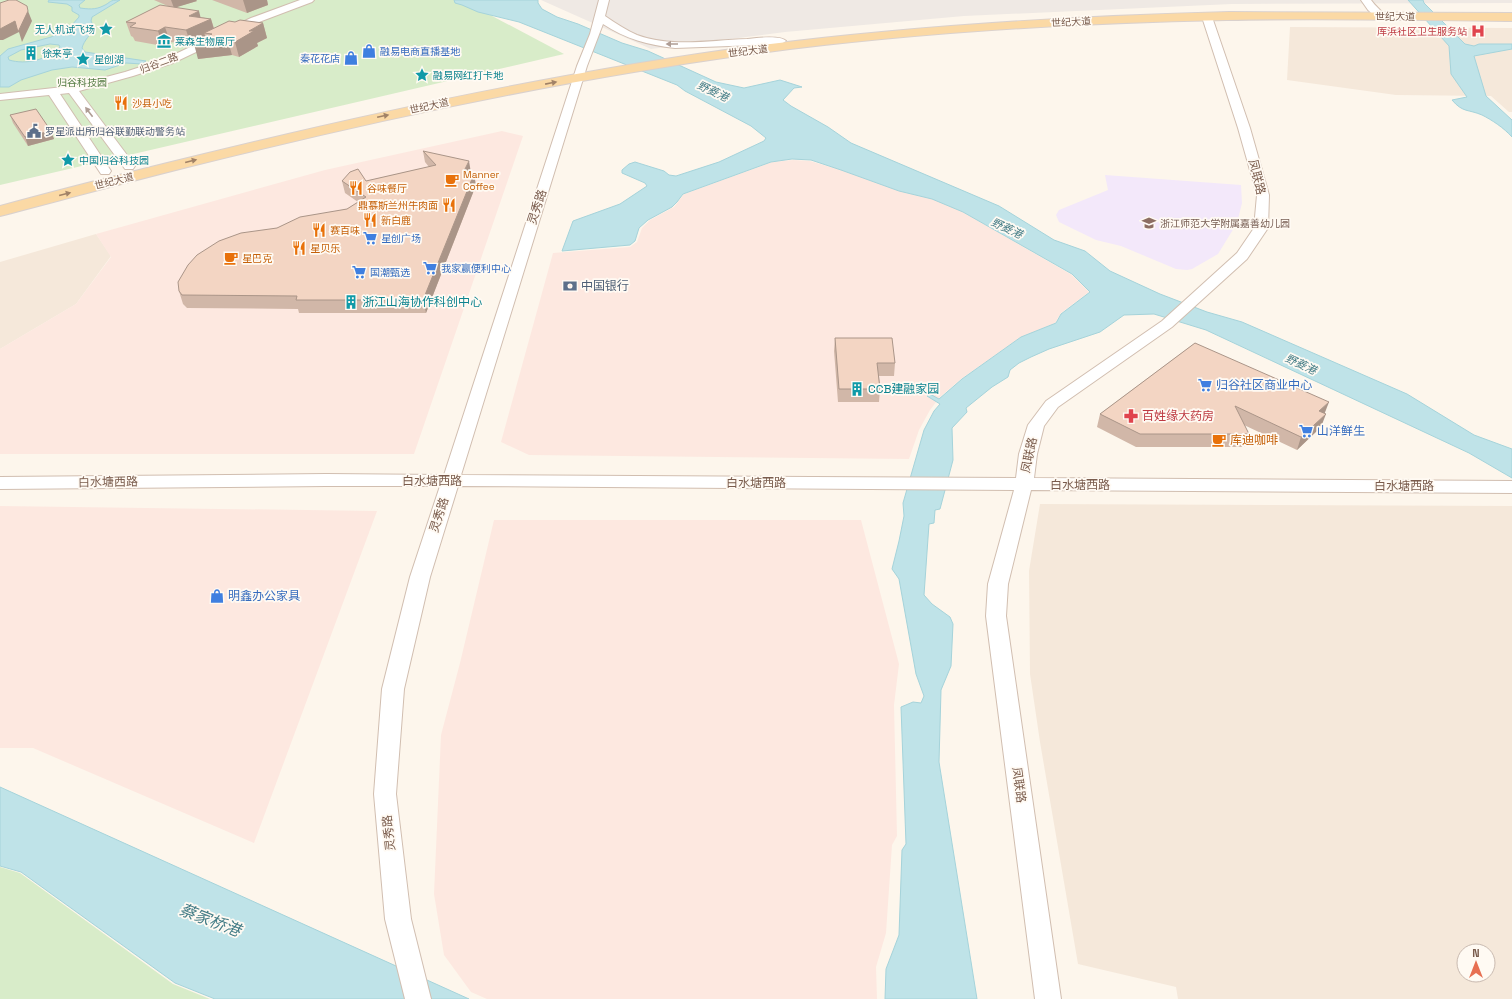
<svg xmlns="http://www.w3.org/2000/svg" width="1512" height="999" font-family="'Space Grotesk','Noto Sans SC',sans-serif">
<rect width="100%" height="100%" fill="#fdf6ec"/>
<g fill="#f5e8da" fill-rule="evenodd">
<path d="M1290,27L1512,28V112H1509L1491,96L1396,95L1287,80Z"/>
<path d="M96,234L111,256L76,304L0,349V262Z"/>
<path d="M1040,504L1512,506V999H1178L1176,987L1078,964L1040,742L1030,674L1029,571ZM1464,951H1488V975H1464Z"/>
</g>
<g fill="#fde8e0">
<path d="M502,131L523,136L414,454H0V349L76,304L111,257L96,234L325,170Z"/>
<path d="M793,160L810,161L841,170L899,191L932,199L963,212L1072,275L1089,292L1061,313L1055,323L1021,337L961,379L940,397L930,410L919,430L909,459L529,455L501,442L553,253L630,247L637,242L642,228L650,220L674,207L684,194L772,162Z"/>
<path d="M0,506L377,511L254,843L33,748H0Z"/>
<path d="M494,520H861L899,664L894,705L897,836L892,845L886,933L876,967L877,999H487L471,992L444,955L434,894L441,735L460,663Z"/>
</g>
<path fill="#efe9e4" d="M541,0H1512V3L1232,4L964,16L785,32L651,49Z"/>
<path fill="#f3e8fa" d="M1105,175L1241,185L1242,203L1237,223L1218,254L1192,269L1187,270L1176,269L1121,246L1096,240L1059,222L1056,215L1059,210L1108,190Z"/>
<g fill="#d8ecc9">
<path d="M0,0H462L564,54L0,185Z"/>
<path d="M0,867L20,873L173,984L210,999H0Z"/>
</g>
<g fill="#bfe3e8" stroke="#a5d3da" fill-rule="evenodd">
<path d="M49,0H85L79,5L80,8C88,9 95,10 103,6C112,2 108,0 120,0L92,17L91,21L94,27C91,35 84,40 82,48L85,52L146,61L142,64L126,63L105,70L72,67L52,70L21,80L9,87H0V56L8,49L51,37L59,33L67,27L71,26L79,17V15L72,11V7L67,4L48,2ZM50,44L59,45L60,47C47,60 26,65 9,60L8,57L21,50Z"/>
<path d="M454,0H538V3L542,9L557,17L578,24L622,43L648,51L716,82L744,88L780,80L802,87L794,88L783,100L791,106L828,127L851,143L999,206L1054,240L1085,251L1110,271L1160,294L1207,312L1242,322L1407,394L1474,435L1512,449V478L1469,453L1206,330L1154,314L1124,315L1100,332L1049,349L1031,357L1019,363L1010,370L1008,377L992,387L966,408L967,412L952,428L953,460L940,509L935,510L934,523L929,524L924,595L932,604L950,617L953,624L951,666L941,690L939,762L977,999H885L886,969L899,935L902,850L906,844L901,707L913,702L921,703L924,696L916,674L899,579L892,569L899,541L904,516L903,503L924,430L934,411L940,404L927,396L930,394L939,399L962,379L1021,337L1056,323L1061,314L1090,292L1072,274L963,212L932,199L899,191L841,170L811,160L792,159L771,162L683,194L677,202L672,207L648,220L639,228L635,241L630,245L562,251L573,221L620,204L647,186L645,183L622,173V170L629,164L635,162L664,171L669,175L676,176L719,162L764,141L766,138L751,126L685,91L677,85L519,22L478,12L462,5L455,3Z"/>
<path d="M1408,0H1423L1424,3L1465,44L1474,46L1479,44H1512V49L1474,56L1486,96L1512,120V137C1504,128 1492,120 1482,115C1468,109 1463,113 1452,100L1467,97L1451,74L1449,46Z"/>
<path d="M0,787L469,999H215L175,983L21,872L0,866Z"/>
</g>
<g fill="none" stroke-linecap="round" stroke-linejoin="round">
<defs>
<g id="minor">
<path d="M300,0H314L312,2L259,22L173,63L133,76L79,91L133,163L135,166L133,169H125L69,93L60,94L111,171L109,174H101L49,95L0,100V94L72,86L125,72L165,59L251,18Z"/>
<path d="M599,0H609L605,16C615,23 626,30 637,35C672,48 712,40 747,39C756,38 781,35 786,41L781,44L675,48C648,45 626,39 603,24L587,66L461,475L1016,478L1019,454L1028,425L1046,401L1162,321L1237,253L1254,228L1257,195L1238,128L1202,17L1207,14L1212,17L1250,128L1269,195L1268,228L1247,259L1172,327L1058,407L1044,426L1037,454L1034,478L1512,481V493L1031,490L1008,584L1006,616L1061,999H1035L986,616L988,584L1014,490L458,486L430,577L404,689L396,794L411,919L431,999H405L385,919L374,794L382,689L410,577L440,486H326L0,489V477L326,474L444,475L577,66L590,34Z"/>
<path d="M1361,0H1371C1375,6 1381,10 1385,16L1383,18H1377L1368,10Z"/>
</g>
<path id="major" d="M1229,12L1512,13V21C1417,20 1322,18 1227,20C1069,23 909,33 752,54C584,77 418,111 253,151C168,171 84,194 0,216V206C66,188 134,171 200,155C383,110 568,71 754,46C912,26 1070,16 1229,12Z"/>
</defs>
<use href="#minor" stroke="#d1beb0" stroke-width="2"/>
<use href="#major" stroke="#dad1cd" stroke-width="2"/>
<use href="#minor" fill="#fff" fill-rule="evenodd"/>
<use href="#major" fill="#fbd9a5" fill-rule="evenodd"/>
</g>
<g fill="#d1b7a8">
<path d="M154,0H196L197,1L176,7L200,17L211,19L214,28L235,22L263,23L267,38L257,43L258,46L239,57L232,55L198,59L197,42L191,45L170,42L163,46L135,41L133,37L131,36L126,22L170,7Z"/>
<path d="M212,0H269H267L268,5L247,13Z"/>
<path d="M10,115L51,131L54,139L28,146L13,123Z"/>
<path d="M423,151L471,173L476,185L426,313H299L298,309L187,308L183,304L179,291L277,228L347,209L358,202L345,193L342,181H366L429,167L425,162Z"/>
<path d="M835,338L895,363L894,376H879L880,389L879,402H838L834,351Z"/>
<path d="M1195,343L1324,413L1321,427L1297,450L1244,425L1249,434L1244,447H1136L1097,427L1100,414Z"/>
</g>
<g fill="#aa9588">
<path d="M171,0H196L197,1L174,8Z"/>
<path d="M243,0H269H267L268,5L247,13Z"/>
<path d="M28,11L32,21L22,42L19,32L3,40H0V29Z"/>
<path d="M199,11L202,23L211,19L215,33L212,34L204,33L206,38L191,45L186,30L189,16Z"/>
<path d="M263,23L267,38L257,43L258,46L239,57L235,42L249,31Z"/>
<path d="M165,27L170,42L163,46L158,31Z"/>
<path d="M228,41L232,55L198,59L194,44Z"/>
<path d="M51,131L54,139L28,146L25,137Z"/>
<path d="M469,161L471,173L465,185L463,173Z"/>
<path d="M474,174L476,185L426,313L423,300Z"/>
<path d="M1329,402L1324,415L1319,411Z"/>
<path d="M1326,414L1321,427L1297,450L1301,437Z"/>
</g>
<g fill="#f3d5c3" stroke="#aa9588">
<path d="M9,0H16L27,6L28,11L18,32L15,21L0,29V3Z"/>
<path d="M160,5L199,11L189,16L211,19L186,30L165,27L158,31L130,27L136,23L126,22Z"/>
<path d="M240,20L263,23L249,31H254L235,42L228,41L194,44L212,34L204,33L229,21L235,22Z"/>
<path d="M36,109L51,131L25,137L10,115Z"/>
<path d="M423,151L469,161L463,173L474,174L423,300H296L297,296L182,295L179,291L178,282L188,265L197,255L219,241L241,233L277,228L300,217L347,209L366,197L342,181L350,172L358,169L366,181L436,165Z"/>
<path d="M835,338H892L895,363H877L880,389H839Z"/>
<path d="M1195,343L1329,402L1319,411L1326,414L1301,437L1235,406L1249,434H1140L1100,414Z"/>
</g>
<defs><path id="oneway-solid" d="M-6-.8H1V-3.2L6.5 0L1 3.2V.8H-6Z"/></defs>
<g fill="#af9d94">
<use href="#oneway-solid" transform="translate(672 44) rotate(180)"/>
<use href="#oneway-solid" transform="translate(89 112) rotate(-127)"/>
</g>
<g fill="#a18267">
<use href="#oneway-solid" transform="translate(551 83) rotate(-11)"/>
<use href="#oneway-solid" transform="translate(383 116) rotate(-12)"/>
<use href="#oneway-solid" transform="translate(191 161) rotate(-14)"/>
<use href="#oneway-solid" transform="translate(65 194) rotate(-14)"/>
</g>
<defs>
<symbol id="sight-bare" viewBox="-9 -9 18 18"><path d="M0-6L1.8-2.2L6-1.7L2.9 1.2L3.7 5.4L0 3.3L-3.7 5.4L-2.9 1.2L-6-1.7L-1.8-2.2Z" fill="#0f9aa8" stroke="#fffaf3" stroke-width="2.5" paint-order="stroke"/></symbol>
<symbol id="hospital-bare" viewBox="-9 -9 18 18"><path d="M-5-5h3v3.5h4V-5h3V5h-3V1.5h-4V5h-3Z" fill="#e0444e" stroke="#fffaf3" stroke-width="2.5" paint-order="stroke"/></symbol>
<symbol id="museum-bare" viewBox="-9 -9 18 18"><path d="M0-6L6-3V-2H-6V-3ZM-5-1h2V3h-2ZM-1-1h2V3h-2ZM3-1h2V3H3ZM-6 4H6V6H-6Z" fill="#0f9aa8" stroke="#fffaf3" stroke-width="2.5" paint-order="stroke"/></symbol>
<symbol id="shop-bare" viewBox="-9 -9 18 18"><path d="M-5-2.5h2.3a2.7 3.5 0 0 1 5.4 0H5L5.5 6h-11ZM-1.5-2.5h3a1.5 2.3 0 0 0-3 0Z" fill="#3f7fe0" stroke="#fffaf3" stroke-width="2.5" paint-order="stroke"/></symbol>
<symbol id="building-bare" viewBox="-9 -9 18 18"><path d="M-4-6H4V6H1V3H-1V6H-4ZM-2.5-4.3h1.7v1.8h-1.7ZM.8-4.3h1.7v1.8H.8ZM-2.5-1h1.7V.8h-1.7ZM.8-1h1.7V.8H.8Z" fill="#0f9aa8" stroke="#fffaf3" stroke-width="2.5" paint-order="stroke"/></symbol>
<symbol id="restaurant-bare" viewBox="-9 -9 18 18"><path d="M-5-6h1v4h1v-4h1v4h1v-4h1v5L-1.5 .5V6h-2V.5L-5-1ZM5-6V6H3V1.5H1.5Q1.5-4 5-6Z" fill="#e8710a" stroke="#fffaf3" stroke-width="2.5" paint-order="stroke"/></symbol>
<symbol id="civic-bare" viewBox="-9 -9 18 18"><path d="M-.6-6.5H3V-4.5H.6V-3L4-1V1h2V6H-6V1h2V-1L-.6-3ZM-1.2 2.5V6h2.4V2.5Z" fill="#5c6f8a" stroke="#fffaf3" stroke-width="2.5" paint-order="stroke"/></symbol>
<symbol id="cafe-bare" viewBox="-9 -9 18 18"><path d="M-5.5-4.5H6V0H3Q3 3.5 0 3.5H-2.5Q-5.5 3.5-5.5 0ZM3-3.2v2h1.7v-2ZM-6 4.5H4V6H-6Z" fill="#e8710a" stroke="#fffaf3" stroke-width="2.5" paint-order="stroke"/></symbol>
<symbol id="school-bare" viewBox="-9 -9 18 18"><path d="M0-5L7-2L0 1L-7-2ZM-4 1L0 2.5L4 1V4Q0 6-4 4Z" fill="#8d6e63" stroke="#fffaf3" stroke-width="2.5" paint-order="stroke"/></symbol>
<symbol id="supermarket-bare" viewBox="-9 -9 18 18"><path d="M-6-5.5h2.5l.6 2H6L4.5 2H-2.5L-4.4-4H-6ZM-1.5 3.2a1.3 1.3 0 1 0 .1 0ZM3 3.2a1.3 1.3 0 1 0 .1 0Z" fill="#3f7fe0" stroke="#fffaf3" stroke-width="2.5" paint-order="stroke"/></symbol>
<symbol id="bank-bare" viewBox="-9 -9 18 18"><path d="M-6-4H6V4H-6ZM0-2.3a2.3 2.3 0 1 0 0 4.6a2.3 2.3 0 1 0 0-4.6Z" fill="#5c6f8a" stroke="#fffaf3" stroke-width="2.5" paint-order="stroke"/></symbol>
<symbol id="pharmacy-bare" viewBox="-9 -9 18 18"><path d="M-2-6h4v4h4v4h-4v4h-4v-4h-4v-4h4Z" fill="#e0444e" stroke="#fffaf3" stroke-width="2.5" paint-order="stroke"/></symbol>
</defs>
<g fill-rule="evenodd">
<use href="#sight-bare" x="96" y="19" width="20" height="20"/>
<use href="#hospital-bare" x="1468" y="21" width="20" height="20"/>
<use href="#museum-bare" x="154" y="31" width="20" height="20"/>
<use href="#shop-bare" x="359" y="41" width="20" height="20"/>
<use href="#building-bare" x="21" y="43" width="20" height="20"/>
<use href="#shop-bare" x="341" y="48" width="20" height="20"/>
<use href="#sight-bare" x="73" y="49" width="20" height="20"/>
<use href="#sight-bare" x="412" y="65" width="20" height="20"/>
<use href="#restaurant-bare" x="111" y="93" width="20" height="20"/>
<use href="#civic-bare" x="24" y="121" width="20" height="20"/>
<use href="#sight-bare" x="58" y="150" width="20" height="20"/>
<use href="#cafe-bare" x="442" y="170" width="20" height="20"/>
<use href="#restaurant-bare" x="346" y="178" width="20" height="20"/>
<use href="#restaurant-bare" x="439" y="195" width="20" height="20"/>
<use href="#restaurant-bare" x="360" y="210" width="20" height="20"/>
<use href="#school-bare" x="1139" y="213" width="20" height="20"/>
<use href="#restaurant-bare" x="309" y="220" width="20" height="20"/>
<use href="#supermarket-bare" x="360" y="228" width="20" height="20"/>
<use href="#restaurant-bare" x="289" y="238" width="20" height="20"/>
<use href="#cafe-bare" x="221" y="248" width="20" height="20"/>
<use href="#supermarket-bare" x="420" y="258" width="20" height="20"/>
<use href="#supermarket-bare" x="349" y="262" width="20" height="20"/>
<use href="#bank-bare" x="560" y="276" width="20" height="20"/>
<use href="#building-bare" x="341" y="292" width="20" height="20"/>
<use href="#supermarket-bare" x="1195" y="375" width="20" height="20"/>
<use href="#building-bare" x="847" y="379" width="20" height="20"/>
<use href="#pharmacy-bare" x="1121" y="406" width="20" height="20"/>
<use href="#supermarket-bare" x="1296" y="421" width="20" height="20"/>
<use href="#cafe-bare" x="1209" y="430" width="20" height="20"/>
<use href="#shop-bare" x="207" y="586" width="20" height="20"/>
</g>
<g text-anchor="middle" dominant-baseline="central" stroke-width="3.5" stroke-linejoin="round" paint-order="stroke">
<g font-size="10" fill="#7a5c4d" stroke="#fffaf3">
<text x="1395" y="16">世纪大道</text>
<text transform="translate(1071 22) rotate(-3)">世纪大道</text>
<text transform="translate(748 51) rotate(-7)">世纪大道</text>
<text transform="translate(159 63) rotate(-21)">归谷二路</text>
<text transform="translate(429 106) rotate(-12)">世纪大道</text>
<text transform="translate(114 181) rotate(-14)">世纪大道</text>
</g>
<g font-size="10" fill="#0d838f" stroke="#fffaf3" text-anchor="start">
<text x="95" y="29" text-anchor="end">无人机试飞场</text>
<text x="175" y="41">莱森生物展厅</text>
<text x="42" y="53">徐来亭</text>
<text x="94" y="59">星创湖</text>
<text x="433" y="75">融易网红打卡地</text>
<text x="79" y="160">中国归谷科技园</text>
</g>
<g font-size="10" fill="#be3a42" stroke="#fffaf3" text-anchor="end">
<text x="1467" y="31">厍浜社区卫生服务站</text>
</g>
<g font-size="10" fill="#366cbe" stroke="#fffaf3" text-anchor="start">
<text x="380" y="51">融易电商直播基地</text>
<text x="340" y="58" text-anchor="end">秦花花店</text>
<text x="381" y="238">星创广场</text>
<text x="441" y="268">我家赢便利中心</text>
<text x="370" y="272">国潮甄选</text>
</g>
<g font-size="10" fill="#537a41" stroke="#fffaf3">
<text x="82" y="82">归谷科技园</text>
</g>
<g font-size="10" fill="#c56008" stroke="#fffaf3" text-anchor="start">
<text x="132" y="103">沙县小吃</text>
<text x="463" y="174">Manner<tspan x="463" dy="12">Coffee</tspan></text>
<text x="367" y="188">谷味餐厅</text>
<text x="438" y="205" text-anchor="end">鼎慕斯兰州牛肉面</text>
<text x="381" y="220">新白鹿</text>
<text x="330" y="230">赛百味</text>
<text x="310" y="248">星贝乐</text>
<text x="242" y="258">星巴克</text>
</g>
<g font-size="10" fill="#4e5e75" stroke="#fffaf3" text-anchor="start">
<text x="45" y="131">罗星派出所归谷联勤联动警务站</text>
</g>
<g font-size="10" fill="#785e54" stroke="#fffaf3" text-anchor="start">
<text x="1160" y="223">浙江师范大学附属嘉善幼儿园</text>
</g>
<g font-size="11" font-style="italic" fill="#437c86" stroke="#fffaf3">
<text transform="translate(713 91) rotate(25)">野菱港</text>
<text transform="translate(1007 228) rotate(25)">野菱港</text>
<text transform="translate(1301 364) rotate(25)">野菱港</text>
</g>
<g font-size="12" fill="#7a5c4d" stroke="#fffaf3">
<text transform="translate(1257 177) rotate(76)">凤联路</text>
<text transform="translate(537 207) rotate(-72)">灵秀路</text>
<text transform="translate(1029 455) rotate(-78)">凤联路</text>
<text x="432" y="481">白水塘西路</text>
<text transform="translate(108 482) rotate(-1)">白水塘西路</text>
<text x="756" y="483">白水塘西路</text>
<text x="1080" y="485">白水塘西路</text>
<text x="1404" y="486">白水塘西路</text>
<text transform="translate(439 515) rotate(-72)">灵秀路</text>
<text transform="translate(1019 785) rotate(82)">凤联路</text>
<text transform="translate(389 833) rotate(-96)">灵秀路</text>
</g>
<g font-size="12" fill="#4e5e75" stroke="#fffaf3" text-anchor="start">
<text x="581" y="286">中国银行</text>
</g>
<g font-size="12" fill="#0d838f" stroke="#fffaf3" text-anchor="start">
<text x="362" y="302">浙江山海协作科创中心</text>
<text x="868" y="389">CCB建融家园</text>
</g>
<g font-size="12" fill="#366cbe" stroke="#fffaf3" text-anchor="start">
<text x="1216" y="385">归谷社区商业中心</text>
<text x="1317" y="431">山洋鲜生</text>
<text x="228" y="596">明鑫办公家具</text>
</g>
<g font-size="12" fill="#be3a42" stroke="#fffaf3" text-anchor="start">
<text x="1142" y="416">百姓缘大药房</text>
</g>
<g font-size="12" fill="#c56008" stroke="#fffaf3" text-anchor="start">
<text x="1230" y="440">库迪咖啡</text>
</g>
<g font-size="16" font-style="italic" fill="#437c86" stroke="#fffaf3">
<text transform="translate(210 920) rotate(21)">蔡家桥港</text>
</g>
</g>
<g transform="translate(1476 963)"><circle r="19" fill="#fffaf3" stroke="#cabbb1"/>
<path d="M0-3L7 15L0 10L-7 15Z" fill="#e76f51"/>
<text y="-6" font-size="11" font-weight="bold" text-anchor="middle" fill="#7a5c4d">N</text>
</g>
</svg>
